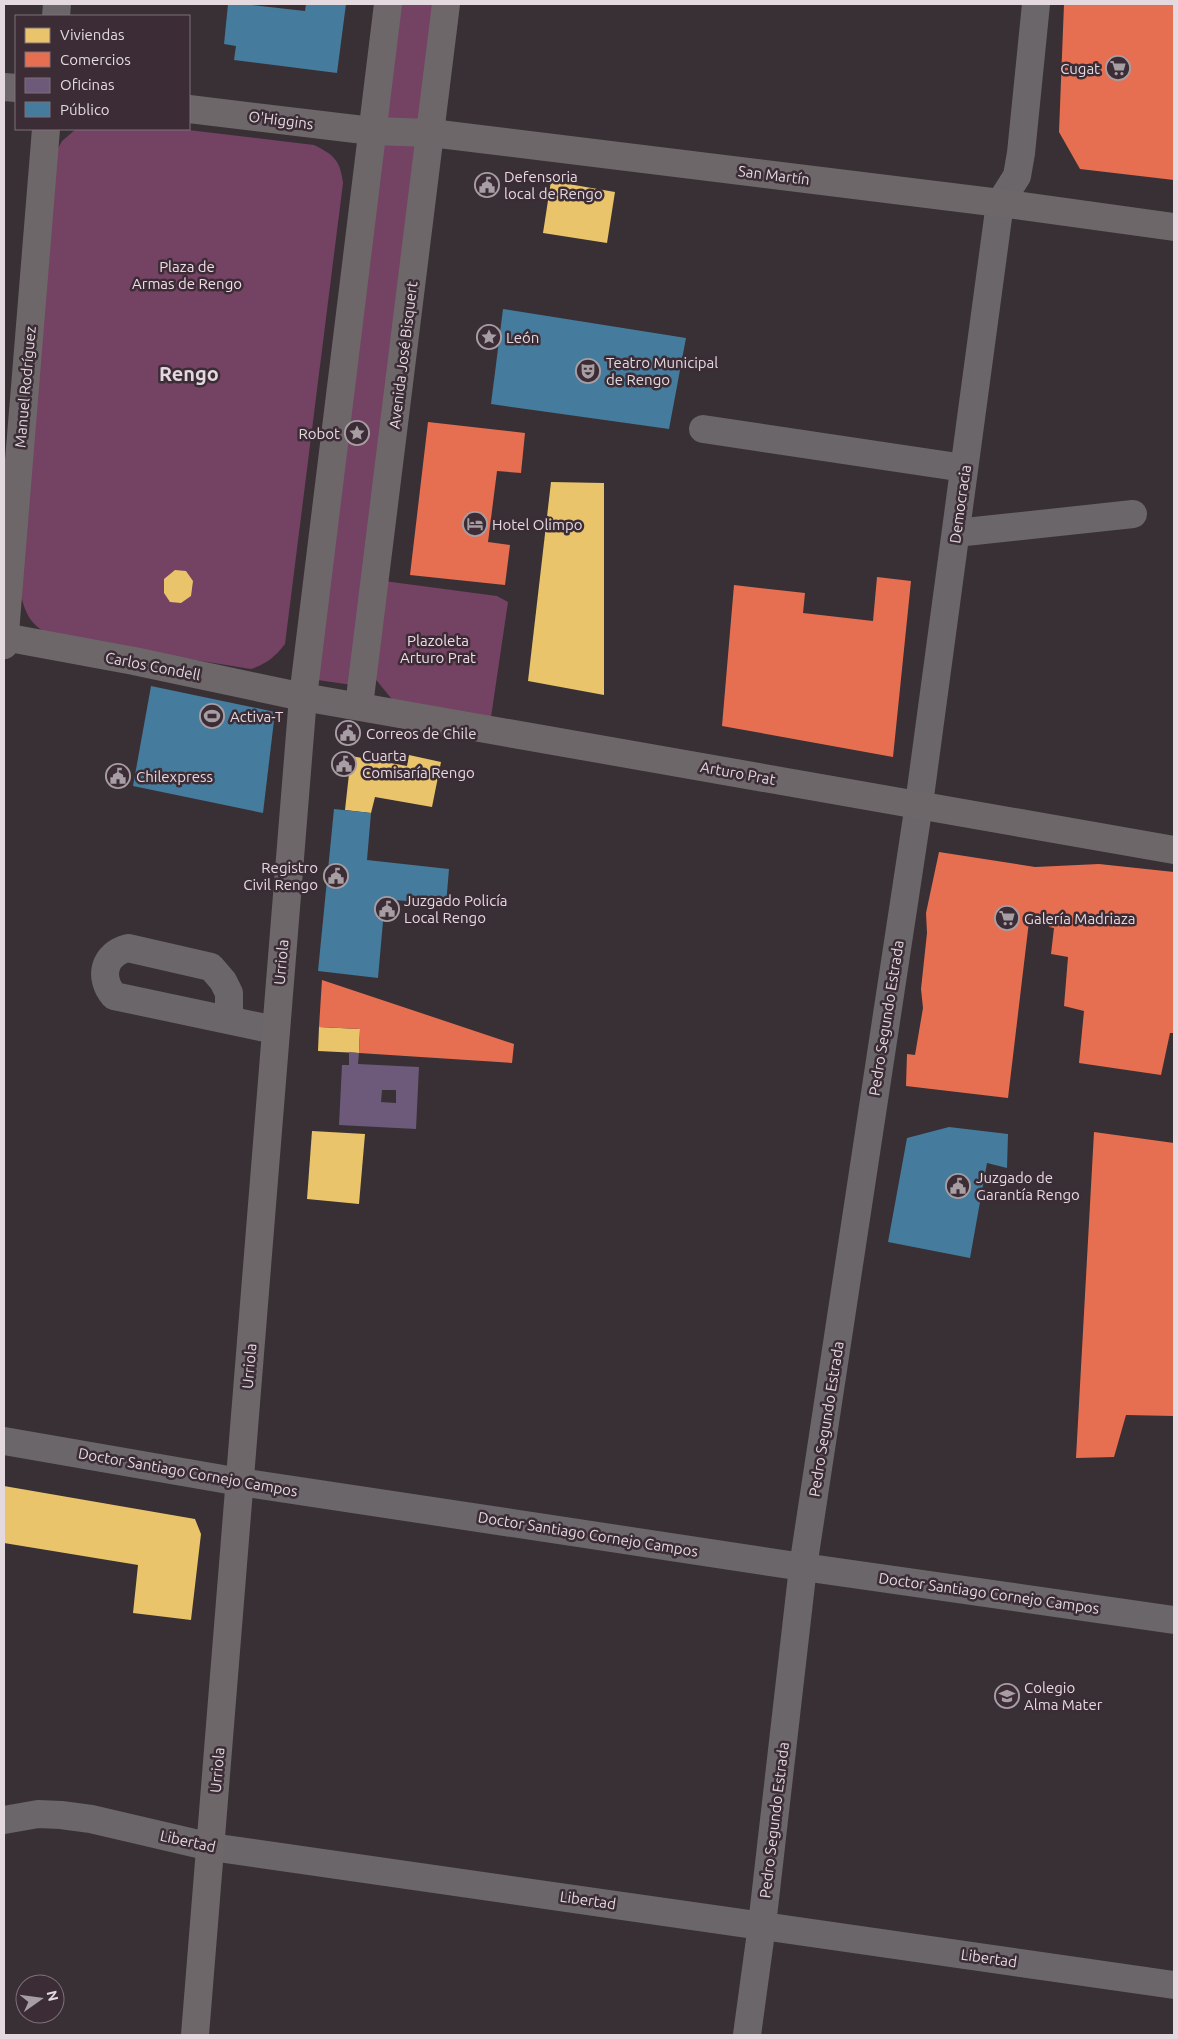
<svg xmlns="http://www.w3.org/2000/svg" width="1178" height="2039" font-family="Ubuntu,sans-serif">
<rect width="100%" height="100%" fill="#383034"/>
<g fill="#744263">
<path d="M395,4H437L352,685L311,679Z"/>
<path d="M76,129H180L314,145C334,155 340,160 343,183L285,644C275,657 266,664 251,669L54,637C29,625 25,614 19,587L54,156L62,141Z"/>
<path d="M384,581L497,596L508,602L491,717L395,703L373,676Z"/>
</g>
<g fill="#e9c46a">
<path d="M551,181L615,192L607,243L543,233Z"/>
<path d="M551,482L604,483V695L528,681Z"/>
<path d="M175,570L186,571L193,581L191,596L181,603L170,602L164,593V579Z"/>
<path d="M409,755L441,762L432,807L375,797L371,813L345,810L351,756L407,766Z"/>
<path d="M319,1027L360,1029L359,1053L318,1051Z"/>
<path d="M312,1131L365,1134L359,1204L307,1199Z"/>
<path d="M4,1486L195,1519L201,1534L191,1620L133,1613L138,1565L4,1543Z"/>
</g>
<g fill="#e76f51">
<path d="M1064,4H1174V180L1080,169L1059,132Z"/>
<path d="M428,422L525,433L521,473L497,471L488,542L510,545L505,585L410,575Z"/>
<path d="M877,577L911,581L893,757L722,726L734,585L805,593L803,613L873,621Z"/>
<path d="M939,852L1035,867L1099,864L1174,872V1033H1170L1161,1075L1079,1063L1084,1011L1064,1006L1068,957L1051,954L1054,928L1049,927V915L1030,913L1008,1098L906,1086L907,1054L915,1055L923,1008L921,989L927,933L926,913Z"/>
<path d="M322,980L514,1044L512,1063L359,1053L360,1029L319,1027Z"/>
<path d="M1094,1132L1174,1143V1416L1126,1415L1114,1457L1076,1458Z"/>
</g>
<path fill="#6d597a" fill-rule="evenodd" d="M349,1052L359,1053L358,1064L419,1067L416,1129L339,1125L342,1065H349ZM382,1090H396V1103L381,1102Z"/>
<g fill="#457b9d">
<path d="M228,4H243L305,11L306,4H346L337,73L234,60L236,46L224,44Z"/>
<path d="M503,309L686,338L669,429L491,404Z"/>
<path d="M151,686L275,712L263,813L133,786Z"/>
<path d="M334,809L371,813L367,860L449,869L446,905L385,899L378,978L318,971Z"/>
<path d="M949,1127L1008,1134L1007,1168L987,1163L970,1258L888,1242L907,1138Z"/>
</g>
<g fill="none" stroke-linecap="round" stroke-linejoin="round">
<g stroke="#6b6669" stroke-width="28">
<path d="M56,16L57,4"/>
<path d="M703,429L964,468"/>
<path d="M956,533L1133,514"/>
<path d="M229,1020V993L223,981L211,967L128,948C104,954 98,977 114,996L256,1026L276,1030"/>
<path d="M4,1441L240,1482L803,1567L1174,1620"/>
<path d="M4,1820L38,1814L61,1815L91,1819L211,1847L1174,1985"/>
<path d="M747,2035L762,1925L803,1567L919,804L1000,203L1017,176L1021,153L1036,4"/>
</g>
<g stroke="#6d676a" stroke-width="28">
<path d="M4,87L16,88"/>
<path d="M189,109L372,131L431,133L1000,203L1174,227"/>
<path d="M4,637L134,661L303,697L1174,850"/>
<path d="M4,645L46,129"/>
<path d="M359,706L446,4"/>
<path d="M195,2035L303,697L388,4"/>
</g>
</g>
<defs>
<symbol id="supermarket-ring" viewBox="-11 -11 22 22"><circle r="9.5" fill="#3b2c35" stroke="#a79ea3" stroke-width="1.5"/><path d="M-6-5.5h2.5l.6 2H6L4.5 2H-2.5L-4.4-4H-6ZM-1.5 3.2a1.3 1.3 0 1 0 .1 0ZM3 3.2a1.3 1.3 0 1 0 .1 0Z" fill="#a79ea3"/></symbol>
<symbol id="civic-ring" viewBox="-11 -11 22 22"><circle r="9.5" fill="#3b2c35" stroke="#a79ea3" stroke-width="1.5"/><path d="M-.6-6.5H3V-4.5H.6V-3L4-1V1h2V6H-6V1h2V-1L-.6-3ZM-1.2 2.5V6h2.4V2.5Z" fill="#a79ea3"/></symbol>
<symbol id="sight-ring" viewBox="-11 -11 22 22"><circle r="9.5" fill="#3b2c35" stroke="#a79ea3" stroke-width="1.5"/><path d="M0-6L1.8-2.2L6-1.7L2.9 1.2L3.7 5.4L0 3.3L-3.7 5.4L-2.9 1.2L-6-1.7L-1.8-2.2Z" fill="#a79ea3"/></symbol>
<symbol id="theatre-ring" viewBox="-11 -11 22 22"><circle r="9.5" fill="#3b2c35" stroke="#a79ea3" stroke-width="1.5"/><path d="M-5-5.5Q0-4 5-5.5V0Q5 5 0 6Q-5 5-5 0ZM-3.3-2.5H-1v1.5H-3.3ZM1-2.5H3.3v1.5H1ZM-2.8 1Q0 5.5 2.8 1Z" fill="#a79ea3"/></symbol>
<symbol id="hotel-ring" viewBox="-11 -11 22 22"><circle r="9.5" fill="#3b2c35" stroke="#a79ea3" stroke-width="1.5"/><path d="M-6-4.5h1.5V1H6V5H4.5V3h-9V5H-6ZM-4 0a1.8 1.8 0 1 1 3.6 0ZM.5 0V-2.5h3Q6-2.5 6 0Z" fill="#a79ea3"/></symbol>
<symbol id="stadium-ring" viewBox="-11 -11 22 22"><circle r="9.5" fill="#3b2c35" stroke="#a79ea3" stroke-width="1.5"/><path d="M0-5a6.5 5 0 1 0 0 10a6.5 5 0 1 0 0-10ZM-3.5-1.8h7v3.6h-7Z" fill="#a79ea3"/></symbol>
<symbol id="school-ring" viewBox="-11 -11 22 22"><circle r="9.5" fill="#3b2c35" stroke="#a79ea3" stroke-width="1.5"/><path d="M0-5L7-2L0 1L-7-2ZM-4 1L0 2.5L4 1V4Q0 6-4 4Z" fill="#a79ea3"/></symbol>
</defs>
<g fill-rule="evenodd">
<use href="#supermarket-ring" x="1104" y="54" width="28" height="28"/>
<use href="#civic-ring" x="473" y="171" width="28" height="28"/>
<use href="#sight-ring" x="475" y="323" width="28" height="28"/>
<use href="#theatre-ring" x="574" y="357" width="28" height="28"/>
<use href="#sight-ring" x="343" y="419" width="28" height="28"/>
<use href="#hotel-ring" x="461" y="510" width="28" height="28"/>
<use href="#stadium-ring" x="198" y="702" width="28" height="28"/>
<use href="#civic-ring" x="334" y="719" width="28" height="28"/>
<use href="#civic-ring" x="330" y="750" width="28" height="28"/>
<use href="#civic-ring" x="104" y="762" width="28" height="28"/>
<use href="#civic-ring" x="322" y="862" width="28" height="28"/>
<use href="#civic-ring" x="373" y="895" width="28" height="28"/>
<use href="#supermarket-ring" x="993" y="904" width="28" height="28"/>
<use href="#civic-ring" x="944" y="1172" width="28" height="28"/>
<use href="#school-ring" x="993" y="1682" width="28" height="28"/>
</g>
<g text-anchor="middle" dominant-baseline="central" stroke-width="5" stroke-linejoin="round" paint-order="stroke">
<g font-size="15" fill="#e3d9df" stroke="#3b2c35" text-anchor="start">
<text x="1100" y="68" text-anchor="end">Cugat</text>
<text x="504" y="176">Defensoria<tspan x="504" dy="17">local de Rengo</tspan></text>
<text x="506" y="337">León</text>
<text x="606" y="362">Teatro Municipal<tspan x="606" dy="17">de Rengo</tspan></text>
<text x="340" y="433" text-anchor="end">Robot</text>
<text x="492" y="524">Hotel Olimpo</text>
<text x="230" y="716">Activa-T</text>
<text x="366" y="733">Correos de Chile</text>
<text x="362" y="755">Cuarta<tspan x="362" dy="17">Comisaría Rengo</tspan></text>
<text x="136" y="776">Chilexpress</text>
<text x="318" y="867" text-anchor="end">Registro<tspan x="318" dy="17">Civil Rengo</tspan></text>
<text x="404" y="900">Juzgado Policía<tspan x="404" dy="17">Local Rengo</tspan></text>
<text x="1024" y="918">Galería Madriaza</text>
<text x="976" y="1177">Juzgado de<tspan x="976" dy="17">Garantía Rengo</tspan></text>
<text x="1024" y="1687">Colegio<tspan x="1024" dy="17">Alma Mater</tspan></text>
</g>
<g font-size="15" fill="#e3d9df" stroke="#3b2c35">
<text transform="translate(281 120) rotate(7)">O'Higgins</text>
<text transform="translate(774 175) rotate(7)">San Martín</text>
<text transform="translate(403 355) rotate(-83)">Avenida José Bisquert</text>
<text transform="translate(25 387) rotate(-85)">Manuel Rodríguez</text>
<text transform="translate(960 504) rotate(-82)">Democracia</text>
<text transform="translate(153 666) rotate(11)">Carlos Condell</text>
<text transform="translate(738 773) rotate(10)">Arturo Prat</text>
<text transform="translate(281 962) rotate(-85)">Urriola</text>
<text transform="translate(886 1018) rotate(-81)">Pedro Segundo Estrada</text>
<text transform="translate(249 1366) rotate(-85)">Urriola</text>
<text transform="translate(826 1419) rotate(-81)">Pedro Segundo Estrada</text>
<text transform="translate(188 1472) rotate(10)">Doctor Santiago Cornejo Campos</text>
<text transform="translate(588 1534) rotate(9)">Doctor Santiago Cornejo Campos</text>
<text transform="translate(989 1593) rotate(8)">Doctor Santiago Cornejo Campos</text>
<text transform="translate(217 1770) rotate(-85)">Urriola</text>
<text transform="translate(774 1820) rotate(-83)">Pedro Segundo Estrada</text>
<text transform="translate(188 1841) rotate(12)">Libertad</text>
<text transform="translate(588 1900) rotate(8)">Libertad</text>
<text transform="translate(989 1958) rotate(8)">Libertad</text>
</g>
<g font-size="15" fill="#f2dce9" stroke="#3b2c35">
<text x="187" y="266">Plaza de<tspan x="187" dy="17">Armas de Rengo</tspan></text>
<text x="438" y="640">Plazoleta<tspan x="438" dy="17">Arturo Prat</tspan></text>
</g>
<g font-size="20" font-weight="bold" fill="#e3d9df" stroke="#3b2c35">
<text x="189" y="373">Rengo</text>
</g>
</g>
<rect width="1178" height="2039" fill="none" stroke="#e3d9df" stroke-width="10"/>
<rect x="15" y="15" width="175" height="115" fill="#3b2c35" stroke="#7e7179"/>
<rect x="25" y="28" width="25" height="15" fill="#e9c46a" stroke="#7e7179"/>
<text x="60" y="40" font-size="15" fill="#e3d9df">Viviendas</text>
<rect x="25" y="52" width="25" height="15" fill="#e76f51" stroke="#7e7179"/>
<text x="60" y="65" font-size="15" fill="#e3d9df">Comercios</text>
<rect x="25" y="78" width="25" height="15" fill="#6d597a" stroke="#7e7179"/>
<text x="60" y="90" font-size="15" fill="#e3d9df">Oficinas</text>
<rect x="25" y="102" width="25" height="15" fill="#457b9d" stroke="#7e7179"/>
<text x="60" y="115" font-size="15" fill="#e3d9df">Público</text>
<g transform="translate(40 1999) rotate(76)"><circle r="24" fill="#3b2c35" stroke="#7e7179"/>
<path d="M0-4L9 19L0 12L-9 19Z" fill="#a79ea3"/>
<text y="-8" font-size="14" font-weight="bold" text-anchor="middle" fill="#e3d9df">N</text>
</g>
</svg>
